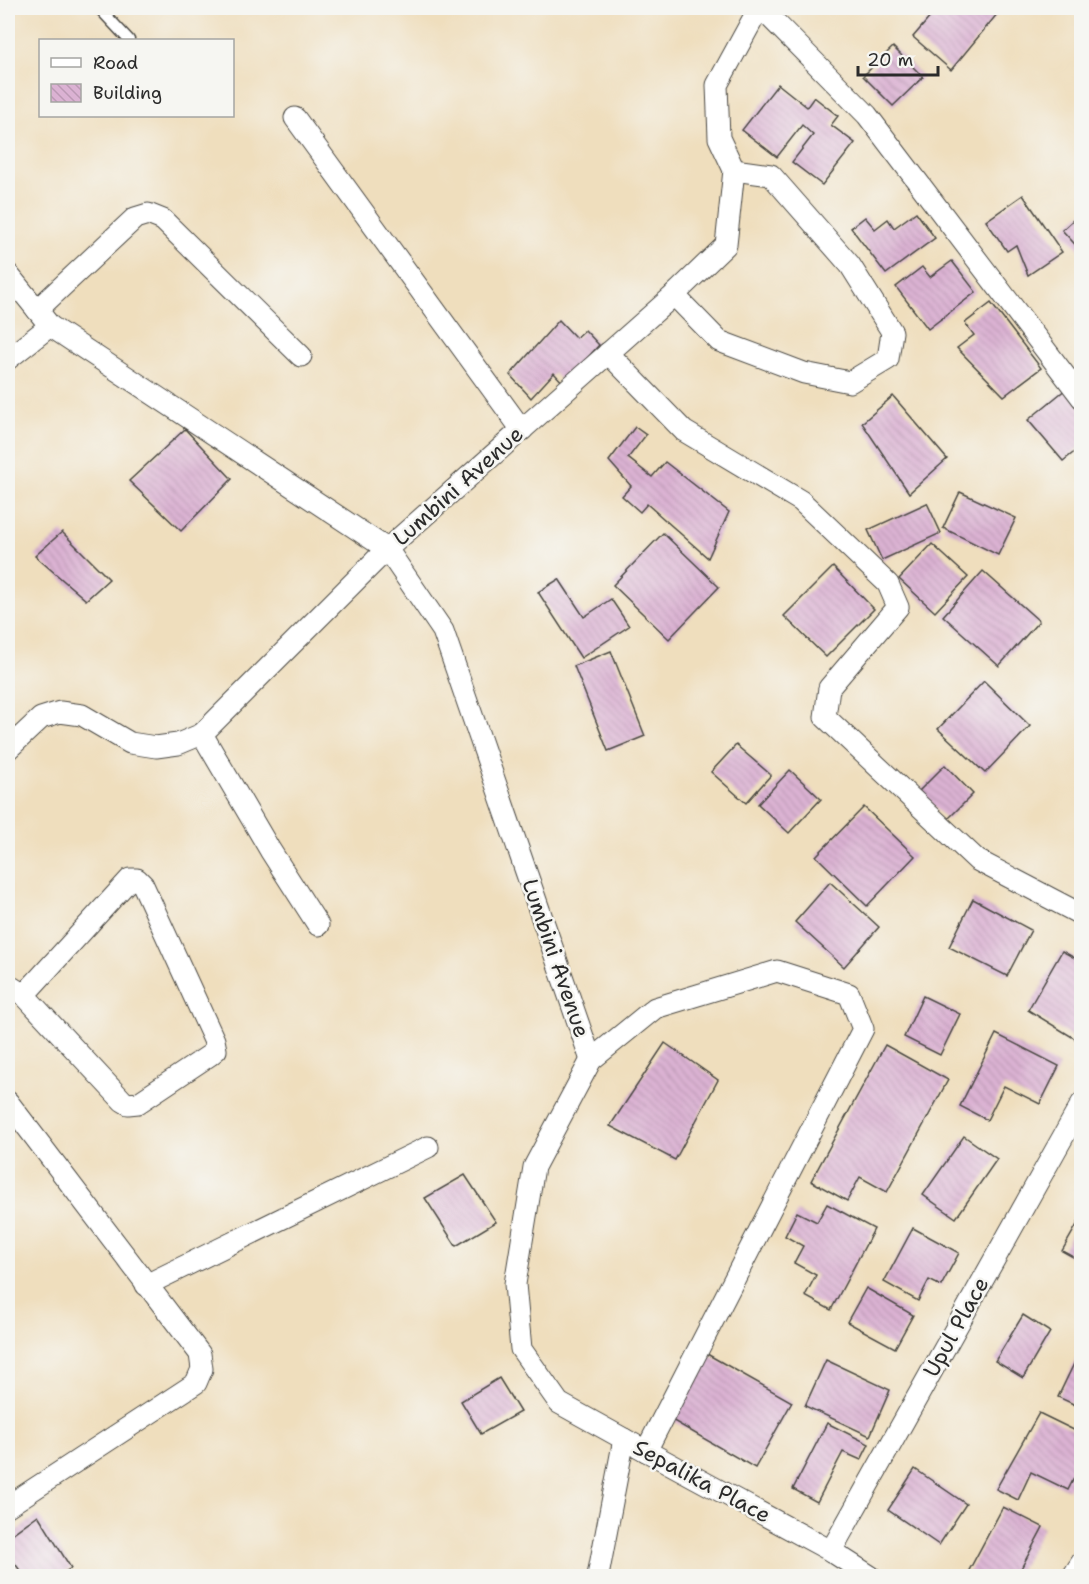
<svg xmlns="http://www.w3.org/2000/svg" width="1089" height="1584" font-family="'Shantell Sans',sans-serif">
<defs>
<pattern id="building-back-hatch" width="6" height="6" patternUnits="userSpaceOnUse" patternTransform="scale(1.5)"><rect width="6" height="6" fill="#dbb2d3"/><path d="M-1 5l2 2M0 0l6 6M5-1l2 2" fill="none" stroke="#bc99b5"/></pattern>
</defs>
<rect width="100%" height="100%" fill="#f6f6f2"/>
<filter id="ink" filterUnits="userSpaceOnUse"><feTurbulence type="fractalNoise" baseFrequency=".0167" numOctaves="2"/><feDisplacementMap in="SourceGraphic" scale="12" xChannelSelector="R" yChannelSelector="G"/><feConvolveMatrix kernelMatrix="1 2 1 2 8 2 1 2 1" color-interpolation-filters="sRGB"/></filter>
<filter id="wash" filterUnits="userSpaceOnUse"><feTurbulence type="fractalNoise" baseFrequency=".008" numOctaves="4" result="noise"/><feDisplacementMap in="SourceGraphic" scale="24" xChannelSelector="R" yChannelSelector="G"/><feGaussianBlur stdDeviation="1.35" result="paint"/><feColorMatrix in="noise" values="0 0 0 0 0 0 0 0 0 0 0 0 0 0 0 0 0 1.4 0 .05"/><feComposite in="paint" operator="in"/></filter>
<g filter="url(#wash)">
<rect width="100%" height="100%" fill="#efdebd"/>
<g id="blocks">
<g fill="url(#building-back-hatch)">
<path d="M938,8H989L998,13L951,70L913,37Z"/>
<path d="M893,47L923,77L893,106L863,76Z"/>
<path d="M778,84L807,107L814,97L838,116L831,125L855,143L822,185L792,162L813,135L802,125L777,157L742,130Z"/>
<path d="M1023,195L1062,252L1028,275L1016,245L1007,251L986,221Z"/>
<path d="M916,212L935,238L886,274L851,228L865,217L875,229L888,219L894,228Z"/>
<path d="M1082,212V252L1062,230Z"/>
<path d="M952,261L976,292L928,329L896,287L922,267L930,277Z"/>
<path d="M991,303L1041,368L1004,396L957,348L974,335L965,323Z"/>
<path d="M559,320L576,338L585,330L599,345L564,384L554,373L531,398L510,375Z"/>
<path d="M1066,389L1082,408V446L1063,461L1028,420Z"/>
<path d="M893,396L947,459L909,493L862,423Z"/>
<path d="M635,427L646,435L628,458L652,477L665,462L729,512L708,558L647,504L640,512L622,496L631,486L609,461Z"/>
<path d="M185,429L232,479L181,531L129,481Z"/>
<path d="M960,492L1016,518L998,555L943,528Z"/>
<path d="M927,503L941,533L882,560L868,530Z"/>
<path d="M62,532L109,579L86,600L35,556Z"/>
<path d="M663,533L719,587L669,639L613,585Z"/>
<path d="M932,544L968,577L935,612L899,579Z"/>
<path d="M833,567L874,609L826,657L784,616Z"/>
<path d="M983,571L1039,621L999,666L943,616Z"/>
<path d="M559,579L584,617L611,599L629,626L581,658L538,592Z"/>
<path d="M611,651L645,736L608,751L574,666Z"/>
<path d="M984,681L1030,726L985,773L938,729Z"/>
<path d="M736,745L771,775L746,803L711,772Z"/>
<path d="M945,765L973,794L947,820L919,791Z"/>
<path d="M790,770L821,799L789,833L758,804Z"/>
<path d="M864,807L915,856L867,906L816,856Z"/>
<path d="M830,882L879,927L844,967L795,922Z"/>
<path d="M973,899L1031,930L1007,976L949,947Z"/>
<path d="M1062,951L1082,962V1032L1077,1040L1028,1010Z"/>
<path d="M923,996L960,1014L940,1055L904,1037Z"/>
<path d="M996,1034L1059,1066L1040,1104L1004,1086L987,1120L960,1106Z"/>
<path d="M665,1043L718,1080L675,1160L610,1126Z"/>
<path d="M885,1045L948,1080L887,1192L860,1177L847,1201L811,1181Z"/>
<path d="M964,1136L997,1159L956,1218L923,1195Z"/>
<path d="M465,1175L496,1222L456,1246L425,1198Z"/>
<path d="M827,1204L874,1229L831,1310L805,1296L816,1275L794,1263L803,1246L785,1236L797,1212L817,1222Z"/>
<path d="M1082,1216V1262L1062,1251Z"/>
<path d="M913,1228L959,1253L941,1286L929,1280L918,1301L884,1282Z"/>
<path d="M866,1288L913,1315L895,1348L847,1322Z"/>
<path d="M1023,1315L1050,1332L1023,1378L995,1361Z"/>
<path d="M1082,1347V1408L1058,1397Z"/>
<path d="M707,1354L792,1402L755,1468L670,1419Z"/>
<path d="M826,1360L890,1390L870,1436L805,1406Z"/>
<path d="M499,1378L520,1412L481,1434L461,1401Z"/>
<path d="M1039,1413L1082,1434V1462L1068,1490L1031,1472L1018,1500L996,1489Z"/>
<path d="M827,1423L869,1444L861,1460L843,1452L817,1502L793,1489Z"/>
<path d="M915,1469L966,1504L939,1545L888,1510Z"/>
<path d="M1003,1507L1043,1527L1017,1576H966Z"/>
<path d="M38,1515L71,1568L59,1576H24L8,1554V1537Z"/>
</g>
</g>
</g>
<g filter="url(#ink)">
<use href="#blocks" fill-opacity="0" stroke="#484641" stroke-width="1.5"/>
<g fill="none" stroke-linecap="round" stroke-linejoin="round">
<defs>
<path id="lane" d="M99,8L129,40"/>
<g id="street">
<path d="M761,8L867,115L1082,398"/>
<path d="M295,118L522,430"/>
<path d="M8,274L50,326L387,549L202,734L178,744L156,747L130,743L82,715L60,712L41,718L8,749"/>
<path d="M674,295L719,341L804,373L850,382L888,359L892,332L850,265L771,175L734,170"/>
<path d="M37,310L135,218L148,214L163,220L301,356"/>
<path d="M608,353L684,431L801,501L888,584L898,607L829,688L825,717L977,860L1082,915"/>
<path d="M8,359L50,326"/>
<path d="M202,734L270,850L318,925"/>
<path d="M8,985L24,995L123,1101L128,1104L138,1103L210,1055L216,1050L214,1040L143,885L137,879H130L24,995"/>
<path d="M591,1060L443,631L387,549L674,295L726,245L734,170L719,138L717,85L759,8"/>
<path d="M8,1102L200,1354L202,1369L196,1383L8,1506"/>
<path d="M146,1285L428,1147"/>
<path d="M624,1439L559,1403L521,1349L515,1284L534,1167L591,1060L655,1008L777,971L849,994L863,1029L646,1451"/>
<path d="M831,1551L1082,1103"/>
<path d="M598,1576L624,1439L831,1551L870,1576"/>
<path d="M1073,1576L1082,1562"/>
</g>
</defs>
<use href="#lane" stroke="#484641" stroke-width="13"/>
<use href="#street" stroke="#484641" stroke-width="23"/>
<use href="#lane" stroke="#fff" stroke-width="10"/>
<use href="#street" stroke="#fff" stroke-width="21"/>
</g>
</g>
<g text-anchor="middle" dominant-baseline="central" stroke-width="5" stroke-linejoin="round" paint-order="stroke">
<g font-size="22" fill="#2b2b2b" stroke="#f6f6f2">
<text transform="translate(458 486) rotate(-42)">Lumbini Avenue</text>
<text transform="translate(556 958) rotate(71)">Lumbini Avenue</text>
<text transform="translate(956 1327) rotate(-61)">Upul Place</text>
<text transform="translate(702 1481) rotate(28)">Sepalika Place</text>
</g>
</g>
<rect width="1089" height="1584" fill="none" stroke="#f6f6f2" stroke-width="30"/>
<rect x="39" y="39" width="195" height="78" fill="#f6f6f2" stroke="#a5a5a2" stroke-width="1.5"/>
<rect x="51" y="58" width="30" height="9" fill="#ffffff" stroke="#a5a5a2" stroke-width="1.5"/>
<text x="93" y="69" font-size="18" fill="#2b2b2b">Road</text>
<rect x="51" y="84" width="30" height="18" fill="url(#building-back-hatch)" stroke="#a5a5a2" stroke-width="1.5"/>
<text x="93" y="99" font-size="18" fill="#2b2b2b">Building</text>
<path d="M858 66v9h80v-9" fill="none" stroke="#2b2b2b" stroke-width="3"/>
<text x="867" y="66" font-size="18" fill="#2b2b2b" stroke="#f6f6f2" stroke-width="4.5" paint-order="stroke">20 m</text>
</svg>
